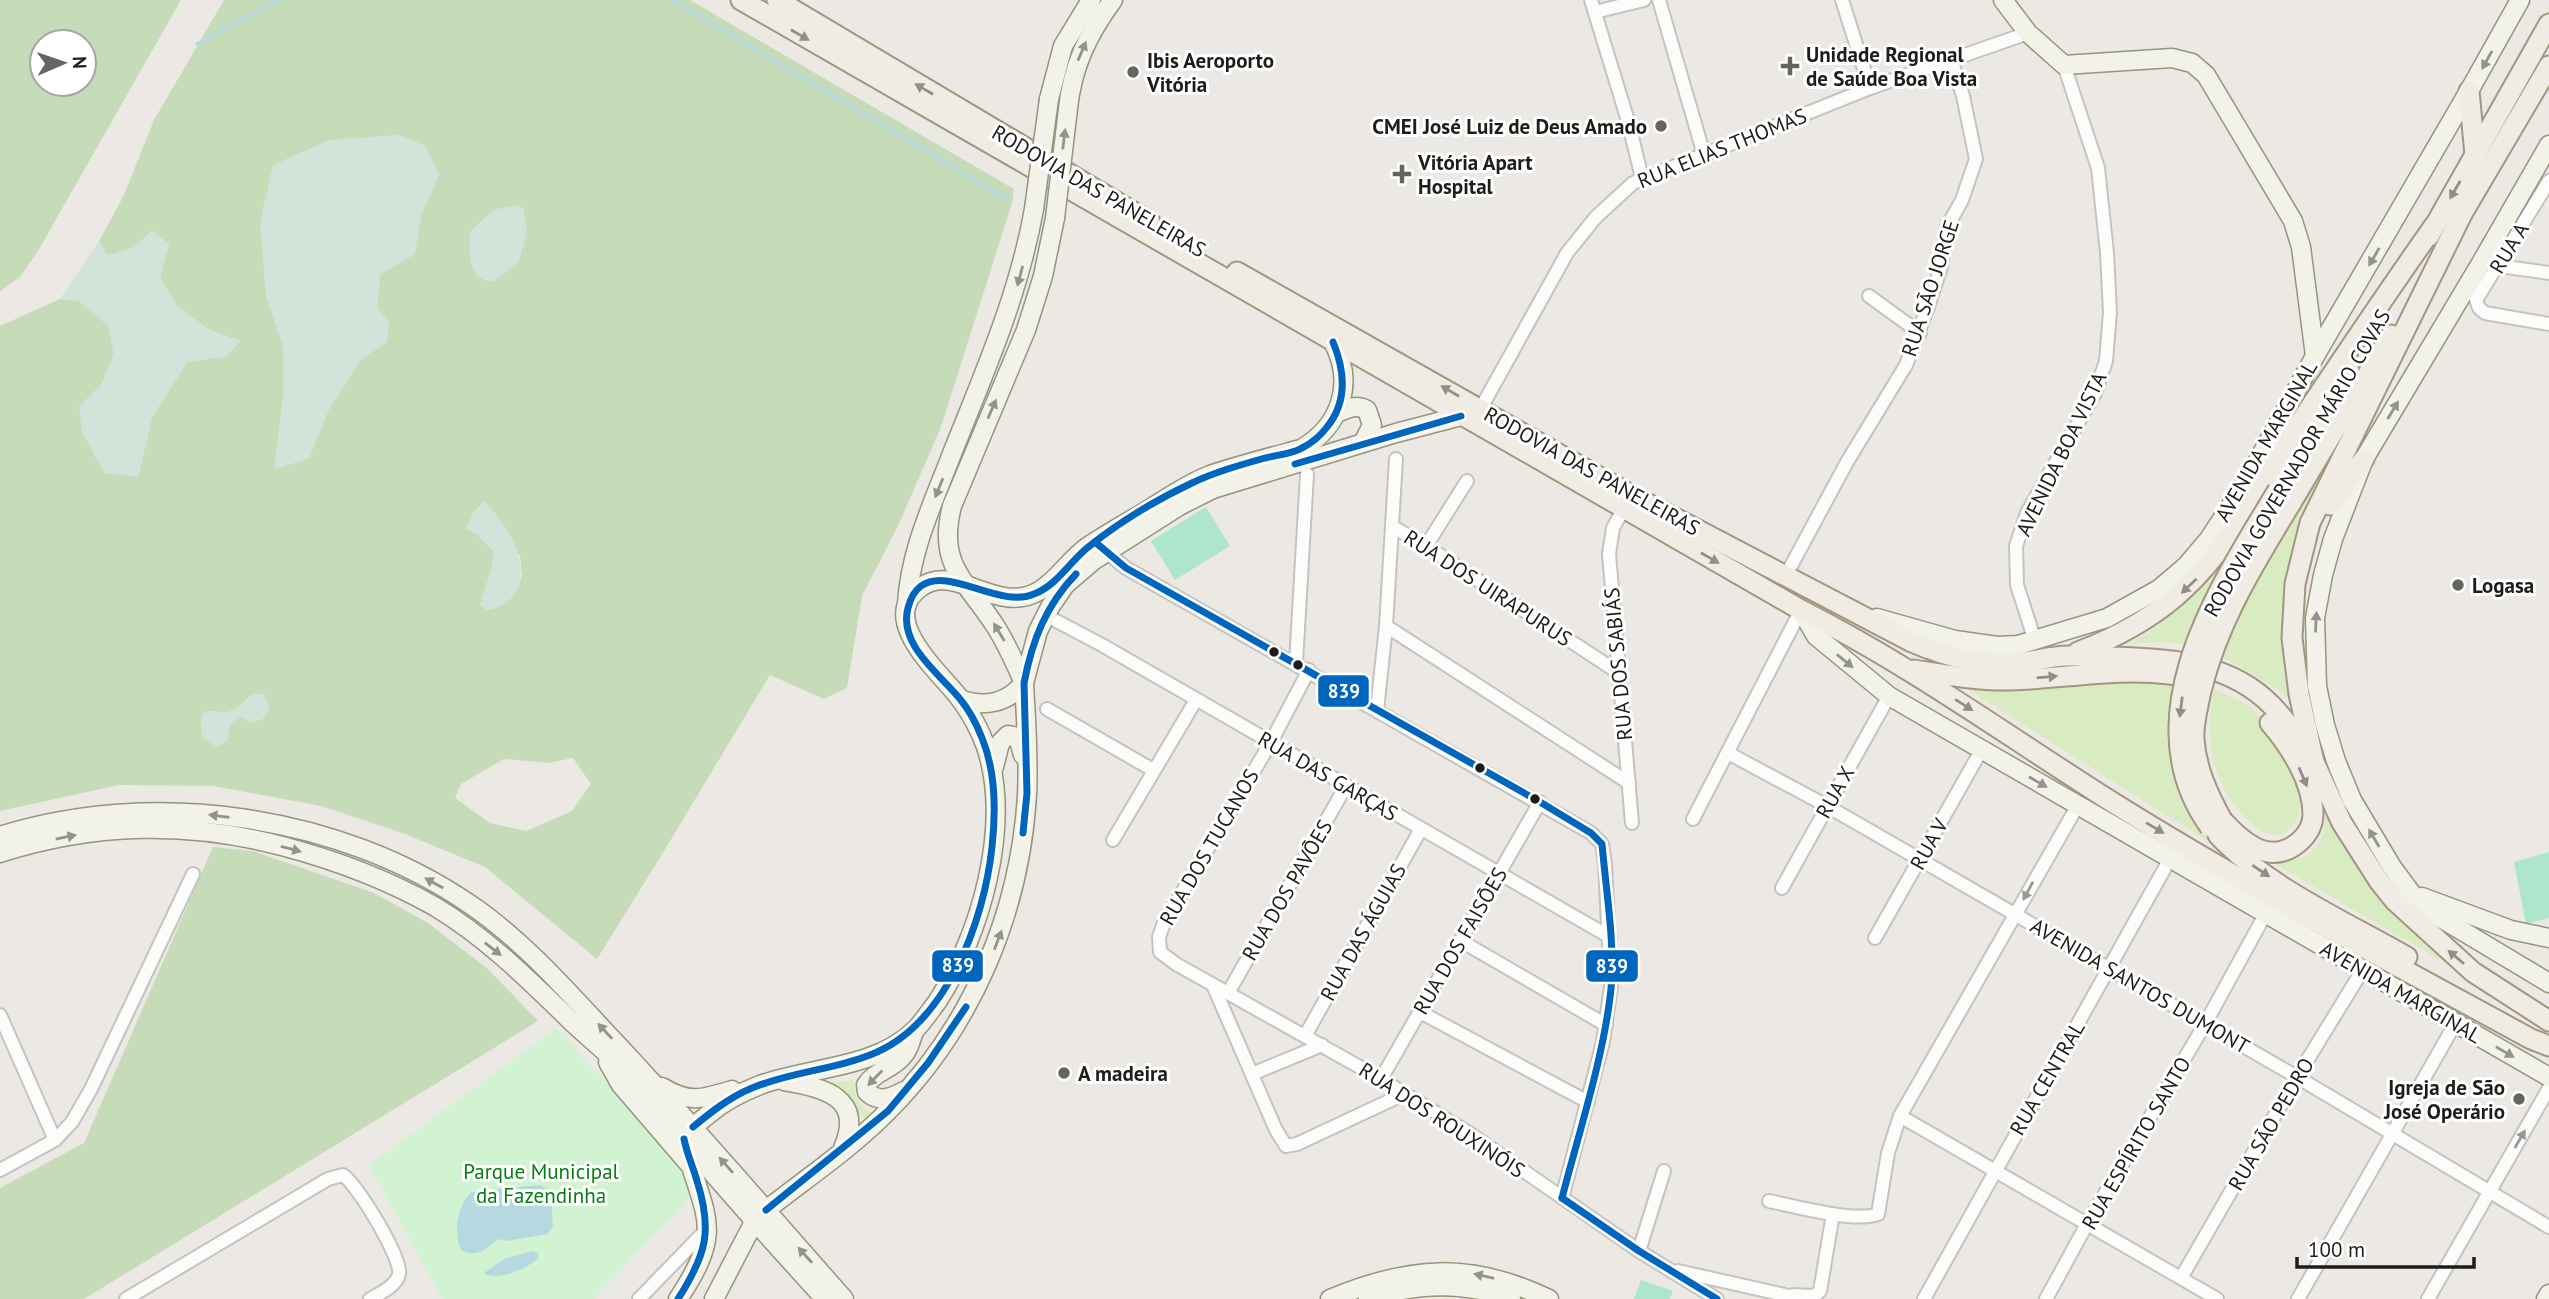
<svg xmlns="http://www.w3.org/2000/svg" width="2549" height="1299" font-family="'PT Sans',sans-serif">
<rect width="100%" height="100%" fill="#ece9e5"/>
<g fill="#d8ebc1">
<path d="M2355,414C2337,450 2314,489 2300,526C2281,579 2277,642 2288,697L2256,676L2223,658L2226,641L2243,601Z"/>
<path d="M2220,569L2196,614L2186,645L2167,642L2131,643L2158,626Z"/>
<path d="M1947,676L2174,680C2166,718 2166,768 2187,803C2198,820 2211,835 2223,851Z"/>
<path d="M2214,690C2229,695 2245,701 2256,713C2278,736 2314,792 2295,822C2291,827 2285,834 2278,835C2266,837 2254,826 2246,818C2211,783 2204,737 2214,690Z"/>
<path d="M2322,797L2371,880L2415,933L2451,966L2272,862C2316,863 2332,839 2322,797Z"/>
<path d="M854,1081C855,1096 857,1108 874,1113L866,1118L859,1115C850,1099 843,1092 827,1082Z"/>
</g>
<g fill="#c6dbb8" fill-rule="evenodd">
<path d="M0,0H181L38,251L20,277L0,291ZM84,42V84H42V42Z"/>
<path d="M224,0H690L1014,189L1012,203L941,427L898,526L862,596L847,688L824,699L770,675L664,851L597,959L485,867L405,834L321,806L213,786L119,785L0,811V326L60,299L79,301L109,326L114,355L102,384L79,407L138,477L152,417L187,362L227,356L240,341L211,331L176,305L160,277L169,244L152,231L133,248L107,256L99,241L123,197L154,120ZM439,175L422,213L380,275L377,308L389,322L387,342L360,360L328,411L309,458L275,469L283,398V347ZM466,528L520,555L522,576L514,595L485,588L494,567L493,550L477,534ZM252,694L250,723L241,716L230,725L202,736L201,722L204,712C213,710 220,713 228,712C237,710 246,700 252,694ZM573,758L591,784L572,811L526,831L490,823L455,798L461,784L504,759L548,763Z"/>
<path d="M213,847L253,851L374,893L428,923L488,969L538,1021L84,1299H0V1188L84,1143Z"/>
</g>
<g fill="#d2e3d9">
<path d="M399,135L426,146L439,175L422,213L415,254L380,275L377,308L389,322L387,342L360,360L328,411L309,458L274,469L283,398V347L266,296L260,222L273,165L329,140Z"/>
<path d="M517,205L524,209L527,231L519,262L493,282C467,280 469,252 470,232L493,210Z"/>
<path d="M153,231L169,244L160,277L176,305L211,331L240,341L227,356L187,362L152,417L138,477L104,473L82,432L79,407L102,384L114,355L108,326L79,301L60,299L99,241L107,256L133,248Z"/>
<path d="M485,501C506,526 530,555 517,589C511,603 501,607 487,610L480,605C485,584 494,571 493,550L477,534L466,529L474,511Z"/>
<path d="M252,694H264L270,707L263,719L250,723L241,716L230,725L228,740L216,748L202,736L201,722L204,712C213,710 220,713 228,712C237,710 245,700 252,694Z"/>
</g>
<path fill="#d1f3d1" d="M556,1028L685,1168L693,1191L677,1214L652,1237L594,1299H442L369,1165Z"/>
<g fill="#ade6cd">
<path d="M1206,507L1230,546L1175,580L1151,541Z"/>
<path d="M2549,852V918L2526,924L2514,862Z"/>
<path d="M1641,1280L1673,1291L1670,1299H1634Z"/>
</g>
<g fill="#b6d8e1">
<path d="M539,1185L551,1190L553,1226L548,1234L506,1241L498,1239C486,1248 479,1259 461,1250C453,1231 457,1207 471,1192Z"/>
<path d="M532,1251L538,1253V1258C527,1269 497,1282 484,1273L504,1259Z"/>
</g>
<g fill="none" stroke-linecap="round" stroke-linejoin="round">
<g stroke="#b6d8e1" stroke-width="3.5">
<path d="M673,0L1008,200"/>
<path d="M197,44L279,0"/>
</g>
<defs>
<g id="street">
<path d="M1591,0L1628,121L1642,178"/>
<path d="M1659,0L1704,155"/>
<path d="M1842,0L1870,88"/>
<path d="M1595,12L1644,0"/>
<path d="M2549,181L2476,300L2479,308L2485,313L2549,324"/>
<path d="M2492,265L2549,273"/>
<path d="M1869,296L1920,333"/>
<path d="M1481,408L1567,253L1596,217L1633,183L1870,88L2028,33"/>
<path d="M1624,508L1613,528L1609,554L1632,823"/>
<path d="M1393,527L1426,546L1619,673"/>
<path d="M1426,546L1467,481"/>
<path d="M1103,549L1126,568L1147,580L1591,833L1602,844L1605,864L1611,986L1603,1042L1562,1198"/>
<path d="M1785,577L1847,462L1906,365L1928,307L1941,267L1947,227L1962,200L1976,159L1963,96L1951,59"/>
<path d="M1045,615L1102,645L1610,937"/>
<path d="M1386,626L1629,783"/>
<path d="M2035,641L2017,585L2016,546L2027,513L2095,393L2106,361L2110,312L2107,253L2098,168L2064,65"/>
<path d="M1296,663L1307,474"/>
<path d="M1309,670L1271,742L1164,923L1159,937L1160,952L1176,964L1381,1079L1472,1135L1639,1251L1717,1299"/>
<path d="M1047,709L1153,770"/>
<path d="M1377,710L1386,626L1396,459"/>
<path d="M1728,753L1827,806L2297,1077L2549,1227"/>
<path d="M1693,819L1801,610"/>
<path d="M1113,840L1196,700"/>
<path d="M1782,888L1889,696"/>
<path d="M1875,938L1982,749"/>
<path d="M1461,941L1606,1025"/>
<path d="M1213,985L1276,1130L1286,1146L1297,1144L1404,1094"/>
<path d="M1228,993L1346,786"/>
<path d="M1420,1012L1588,1102"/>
<path d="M0,1015L55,1140"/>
<path d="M1305,1036L1421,829"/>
<path d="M1252,1074L1322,1045"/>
<path d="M1381,1079L1540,802"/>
<path d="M1900,1116L2217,1299"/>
<path d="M0,1170L55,1140L72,1122L91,1089L193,874"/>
<path d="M1769,1201C1794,1206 1855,1223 1878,1214L1888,1153L1900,1116L2078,805"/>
<path d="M1639,1251L1664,1171"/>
<path d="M1678,1271L1789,1296"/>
<path d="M2181,1278L2297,1077L2362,971"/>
<path d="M126,1299L328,1179L343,1175C357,1184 402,1258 399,1274C397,1286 379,1294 370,1299"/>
<path d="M639,1299L707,1229"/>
<path d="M1784,1299L1793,1295L1814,1296L1820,1291L1833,1214"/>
<path d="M1924,1299L2171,857"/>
<path d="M2046,1299L2087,1224L2205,1024L2266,913"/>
<path d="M2298,1299L2455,1024"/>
<path d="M2428,1299L2549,1088"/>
</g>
<g id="secondary">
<path d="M2003,0L2028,33L2064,65L2172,58L2192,63L2206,75L2293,221L2301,247L2315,356"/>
<path d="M1049,99L1063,46L1091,0"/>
<path d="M1068,109C1072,67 1088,34 1113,0"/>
<path d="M2549,145L2481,263L2364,459L2333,539L2323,575L2315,618L2317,686L2325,725L2336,761L2352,800L2392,867L2412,894L2439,917L2549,983"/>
<path d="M1337,413C1348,408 1356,404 1367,410L1372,425L1363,443"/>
<path d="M907,604C910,550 934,501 953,451C985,371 1019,294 1034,209"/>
<path d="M1801,610L1816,636L1889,696L2549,1077"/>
<path d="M1877,618L1955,640L1997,646L2018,645L2107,618L2159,589L2186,566L2209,539L2247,481L2315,356L2469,91L2520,0"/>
<path d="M960,699C984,708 1007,703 1024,683C1015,663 1006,642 994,624C965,580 937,564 952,506L1026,330L1043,276L1055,218"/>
<path d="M994,767L1000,743L1008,735L1018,737L1023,755"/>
<path d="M0,836C152,788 339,814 471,905C524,941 568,992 612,1039C692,1124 767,1212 844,1299"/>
<path d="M0,853C95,823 186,821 282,846C335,860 386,879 434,906C486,937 529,980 572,1022C592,1041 615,1059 634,1079C657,1103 677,1131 698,1156C740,1205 782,1252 825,1299"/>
<path d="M2422,897L2511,930L2549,938"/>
<path d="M608,1062L621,1085L688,1163"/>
<path d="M784,1081C824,1087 865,1098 843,1148"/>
<path d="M662,1087C689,1104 703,1099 732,1090"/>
<path d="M904,1091C891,1098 879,1103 867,1092L866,1085C875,1071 892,1069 902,1057C909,1050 911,1040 914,1031"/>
<path d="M684,1139C690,1128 699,1122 709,1114C723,1102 742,1092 760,1085C809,1067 875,1069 915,1030C923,1022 930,1011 937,1002C981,935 1012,825 986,747C980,730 971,714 961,700C942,674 875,619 921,587C955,562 997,616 1039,591C1058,580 1069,560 1087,547C1105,535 1124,524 1143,513C1165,500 1186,484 1210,475C1239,465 1271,457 1301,449C1341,426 1355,383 1333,342"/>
<path d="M678,1299C725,1229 705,1219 685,1146"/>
<path d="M714,1299L754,1222L766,1210C807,1178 853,1147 889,1110C973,1025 1020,912 1027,795C1029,758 1026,720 1024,683L1038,631L1050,607L1065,585L1093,561L1181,505L1213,489L1396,433L1461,416"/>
<path d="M1330,1299C1409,1266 1470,1261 1549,1299"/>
<path d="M1368,1299C1415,1283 1464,1281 1511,1299"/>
<path d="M2546,1299L2549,1294"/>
</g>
<g id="primary">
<path d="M741,0L1801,610C1910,665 2009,737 2112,802C2248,887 2390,962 2531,1039L2549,1046"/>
<path d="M777,0L1150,222"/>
<path d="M2549,66L2462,214L2310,523L2295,584L2292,638L2299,694L2314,762L2342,823L2379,881L2395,901L2473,972L2549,1021"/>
<path d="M2469,91L2475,155"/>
<path d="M2429,236L2549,24"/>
<path d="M1237,272L1631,495L1912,642C1949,658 1984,666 2025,662C2039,660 2053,656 2067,656C2080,655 2092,656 2105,657C2161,658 2221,660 2265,699C2285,717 2300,741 2314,762"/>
<path d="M2278,490L2349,370"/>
<path d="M2291,503L2391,335"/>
<path d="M2330,505L2364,459"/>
<path d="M2078,652C2160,621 2203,580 2249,507C2264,483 2277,457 2293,433C2339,364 2386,294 2434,226"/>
<path d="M1914,670C1946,675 1979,681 2011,680C2074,678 2139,663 2201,680"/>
<path d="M2222,820C2242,842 2270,867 2299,842C2307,835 2313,825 2313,814C2313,782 2290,746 2270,723"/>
<path d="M2218,835C2267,887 2344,921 2407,957"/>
</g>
</defs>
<use href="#street" stroke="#c4c3c1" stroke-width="16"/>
<use href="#secondary" stroke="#94957c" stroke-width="21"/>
<use href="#primary" stroke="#a29681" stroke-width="23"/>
<use href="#street" stroke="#fcfcfb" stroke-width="12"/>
<use href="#secondary" stroke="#f3f2e9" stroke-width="18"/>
<use href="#primary" stroke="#f0ebe3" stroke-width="19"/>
<defs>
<g id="secondary-bridge">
<path d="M1034,209L1049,99"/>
<path d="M1055,218L1068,109"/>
</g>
<g id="primary-bridge">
<path d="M2222,820C2208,794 2196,769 2194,739C2193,723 2198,707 2201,691C2218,621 2254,564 2291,503"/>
<path d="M2210,827C2131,718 2220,586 2278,490"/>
</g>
</defs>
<use href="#secondary-bridge" stroke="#94957c" stroke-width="21" stroke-linecap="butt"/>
<use href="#primary-bridge" stroke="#a29681" stroke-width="23" stroke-linecap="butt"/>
<use href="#secondary-bridge" stroke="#f3f2e9" stroke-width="18"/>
<use href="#primary-bridge" stroke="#f0ebe3" stroke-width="19"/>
<defs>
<g id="bus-1">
<path d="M1295,464L1461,416"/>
<path d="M1095,542L1126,568L1540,802L1591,833L1602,844C1606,891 1615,941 1611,989C1604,1056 1579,1132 1562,1198"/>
<path d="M1023,833L1027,793L1024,683C1032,641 1046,605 1076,574"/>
<path d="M693,1127C711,1112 730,1097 752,1088C790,1072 832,1070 870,1055C946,1026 984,922 992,847C996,811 996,772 982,738C977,725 970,711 960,699C940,674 898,645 908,608C910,600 914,591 921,586C950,566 999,609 1034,594C1056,586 1070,562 1087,548C1118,523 1156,500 1192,483C1215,472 1240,465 1265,458C1277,455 1292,454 1302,448C1312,443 1321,435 1327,427C1348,401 1345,371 1333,342"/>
<path d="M1562,1198L1639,1251L1717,1299"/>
<path d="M766,1210L888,1111L928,1063L966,1007"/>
<path d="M678,1299C706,1255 713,1231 697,1181C693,1167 687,1154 684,1139"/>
</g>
</defs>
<use href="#bus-1" stroke="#fff" stroke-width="12"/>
<use href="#bus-1" stroke="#0065bd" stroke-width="7"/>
</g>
<defs><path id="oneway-solid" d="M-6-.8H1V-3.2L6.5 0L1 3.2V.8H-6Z" transform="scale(1.75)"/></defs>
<g fill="#918e8a">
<use href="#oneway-solid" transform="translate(800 35) rotate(30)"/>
<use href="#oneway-solid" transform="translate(924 89) rotate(-150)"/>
<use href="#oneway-solid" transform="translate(2455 190) rotate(120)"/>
<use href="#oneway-solid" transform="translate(1450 391) rotate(-150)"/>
<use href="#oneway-solid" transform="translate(1710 558) rotate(30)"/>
<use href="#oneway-solid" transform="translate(2189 586) rotate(136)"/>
<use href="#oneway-solid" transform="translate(2047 677) rotate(-5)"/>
<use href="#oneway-solid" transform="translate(1964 705) rotate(32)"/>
<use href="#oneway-solid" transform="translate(2181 707) rotate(97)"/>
<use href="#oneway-solid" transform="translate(2303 777) rotate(67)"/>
<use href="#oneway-solid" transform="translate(2155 828) rotate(31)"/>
<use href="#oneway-solid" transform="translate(2261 871) rotate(34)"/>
<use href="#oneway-solid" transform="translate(2456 957) rotate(-140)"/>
</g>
<g fill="#93928d">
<use href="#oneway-solid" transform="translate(1082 51) rotate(-67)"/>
<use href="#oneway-solid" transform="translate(2487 60) rotate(119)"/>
<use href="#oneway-solid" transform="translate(1064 139) rotate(-83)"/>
<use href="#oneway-solid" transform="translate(2374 257) rotate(120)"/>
<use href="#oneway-solid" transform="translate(1020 276) rotate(105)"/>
<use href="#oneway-solid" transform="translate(992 409) rotate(-67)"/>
<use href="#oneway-solid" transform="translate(2393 410) rotate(-59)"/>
<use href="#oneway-solid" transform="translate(939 488) rotate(112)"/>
<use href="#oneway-solid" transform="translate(2316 622) rotate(-87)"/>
<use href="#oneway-solid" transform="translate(999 632) rotate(-121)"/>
<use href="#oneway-solid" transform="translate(1845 661) rotate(39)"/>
<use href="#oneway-solid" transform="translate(2038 782) rotate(30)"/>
<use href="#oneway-solid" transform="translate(219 816) rotate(-173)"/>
<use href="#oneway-solid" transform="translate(66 837) rotate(-11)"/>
<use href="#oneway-solid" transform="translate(2374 838) rotate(-120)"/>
<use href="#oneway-solid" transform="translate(291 849) rotate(15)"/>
<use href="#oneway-solid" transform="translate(434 883) rotate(-151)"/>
<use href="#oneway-solid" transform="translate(998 940) rotate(-69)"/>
<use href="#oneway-solid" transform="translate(493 949) rotate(38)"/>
<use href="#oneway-solid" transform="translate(605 1031) rotate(-133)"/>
<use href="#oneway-solid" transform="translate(2505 1052) rotate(30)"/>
<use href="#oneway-solid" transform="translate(875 1078) rotate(134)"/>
<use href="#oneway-solid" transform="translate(726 1165) rotate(-131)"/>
<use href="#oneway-solid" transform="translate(805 1255) rotate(-132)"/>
<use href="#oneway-solid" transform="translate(1484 1276) rotate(-167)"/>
</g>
<g fill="#989897">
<use href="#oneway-solid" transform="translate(2028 891) rotate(118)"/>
<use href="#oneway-solid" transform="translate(2520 1139) rotate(-60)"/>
</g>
<g fill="#656463" stroke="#fff" stroke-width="2.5">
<path d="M1786.5 55.5h7v7h7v7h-7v7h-7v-7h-7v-7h7z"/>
<circle cx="1133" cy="72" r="7"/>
<circle cx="1661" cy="126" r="7"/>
<path d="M1398.5 163.5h7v7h7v7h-7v7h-7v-7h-7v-7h7z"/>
<circle cx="2458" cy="585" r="7"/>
<circle cx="1064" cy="1073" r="7"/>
<circle cx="2519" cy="1099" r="7"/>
</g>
<g fill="#1d1d1d" stroke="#fff" stroke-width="2.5">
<circle cx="1274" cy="652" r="6"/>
<circle cx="1298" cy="665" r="6"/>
<circle cx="1480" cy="768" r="6"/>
<circle cx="1535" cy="799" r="6"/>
</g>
<g text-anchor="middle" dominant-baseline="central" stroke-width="6" stroke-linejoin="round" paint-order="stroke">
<g font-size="21" font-weight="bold" fill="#1d1d1d" stroke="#fff" text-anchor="start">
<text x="1806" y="54">Unidade Regional<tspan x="1806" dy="24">de Saúde Boa Vista</tspan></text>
<text x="1147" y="60">Ibis Aeroporto<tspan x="1147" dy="24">Vitória</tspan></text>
<text x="1647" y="126" text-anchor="end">CMEI José Luiz de Deus Amado</text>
<text x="1418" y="162">Vitória Apart<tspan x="1418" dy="24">Hospital</tspan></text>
<text x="2472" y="585">Logasa</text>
<text x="1078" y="1073">A madeira</text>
<text x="2505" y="1087" text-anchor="end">Igreja de São<tspan x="2505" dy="24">José Operário</tspan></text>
</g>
<g font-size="21" fill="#1d1d1d" stroke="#fff">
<text transform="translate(1722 148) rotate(-22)">RUA ELIAS THOMAS</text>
<text transform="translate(1099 191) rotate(30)">RODOVIA DAS PANELEIRAS</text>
<text transform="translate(2509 248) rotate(-59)">RUA A</text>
<text transform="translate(1930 288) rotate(-72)">RUA SÃO JORGE</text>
<text transform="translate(2266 441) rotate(-60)">AVENIDA MARGINAL</text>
<text transform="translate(2061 454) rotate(-64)">AVENIDA BOA VISTA</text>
<text transform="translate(2297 463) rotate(-60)">RODOVIA GOVERNADOR MÁRIO COVAS</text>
<text transform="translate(1592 471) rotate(29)">RODOVIA DAS PANELEIRAS</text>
<text transform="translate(1488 588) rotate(33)">RUA DOS UIRAPURUS</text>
<text transform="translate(1618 664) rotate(-95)">RUA DOS SABIÁS</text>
<text transform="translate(1328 776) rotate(30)">RUA DAS GARÇAS</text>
<text transform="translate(1835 792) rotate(-61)">RUA X</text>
<text transform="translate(1929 844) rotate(-61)">RUA V</text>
<text transform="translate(1209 847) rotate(-60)">RUA DOS TUCANOS</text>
<text transform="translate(1287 890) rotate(-60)">RUA DOS PAVÕES</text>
<text transform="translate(1363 932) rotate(-61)">RUA DAS ÁGUIAS</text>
<text transform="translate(1460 941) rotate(-60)">RUA DOS FAISÕES</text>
<text transform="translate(2140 986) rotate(30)">AVENIDA SANTOS DUMONT</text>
<text transform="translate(2401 992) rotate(30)">AVENIDA MARGINAL</text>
<text transform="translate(2047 1078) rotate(-60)">RUA CENTRAL</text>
<text transform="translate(1442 1120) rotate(33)">RUA DOS ROUXINÓIS</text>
<text transform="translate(2271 1124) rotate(-60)">RUA SÃO PEDRO</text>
<text transform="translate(2136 1143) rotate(-60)">RUA ESPÍRITO SANTO</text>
</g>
<g font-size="21" fill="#058010" stroke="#fff">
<text x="541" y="1171">Parque Municipal<tspan x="541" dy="24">da Fazendinha</tspan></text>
</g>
</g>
<g stroke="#fff" stroke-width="2.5">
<rect x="1317" y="674" width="53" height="34" rx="7" fill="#0065bd"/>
<rect x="931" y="949" width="53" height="34" rx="7" fill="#0065bd"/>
<rect x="1585" y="949" width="54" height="34" rx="7" fill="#0065bd"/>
</g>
<g font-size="19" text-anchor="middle" font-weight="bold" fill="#fff">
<text x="1344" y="698">839</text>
<text x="958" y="972">839</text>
<text x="1612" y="973">839</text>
</g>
<g transform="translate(63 63) rotate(88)"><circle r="33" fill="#ffffff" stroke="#a5a5a5" stroke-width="2"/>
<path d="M0-5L12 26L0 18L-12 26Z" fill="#656463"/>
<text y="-10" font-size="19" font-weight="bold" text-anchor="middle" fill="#1d1d1d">N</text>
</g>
<path d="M2297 1257v10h177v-10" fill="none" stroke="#1d1d1d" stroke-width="3.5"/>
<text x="2308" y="1257" font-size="21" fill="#1d1d1d" stroke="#ffffff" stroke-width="5" paint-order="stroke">100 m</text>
</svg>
